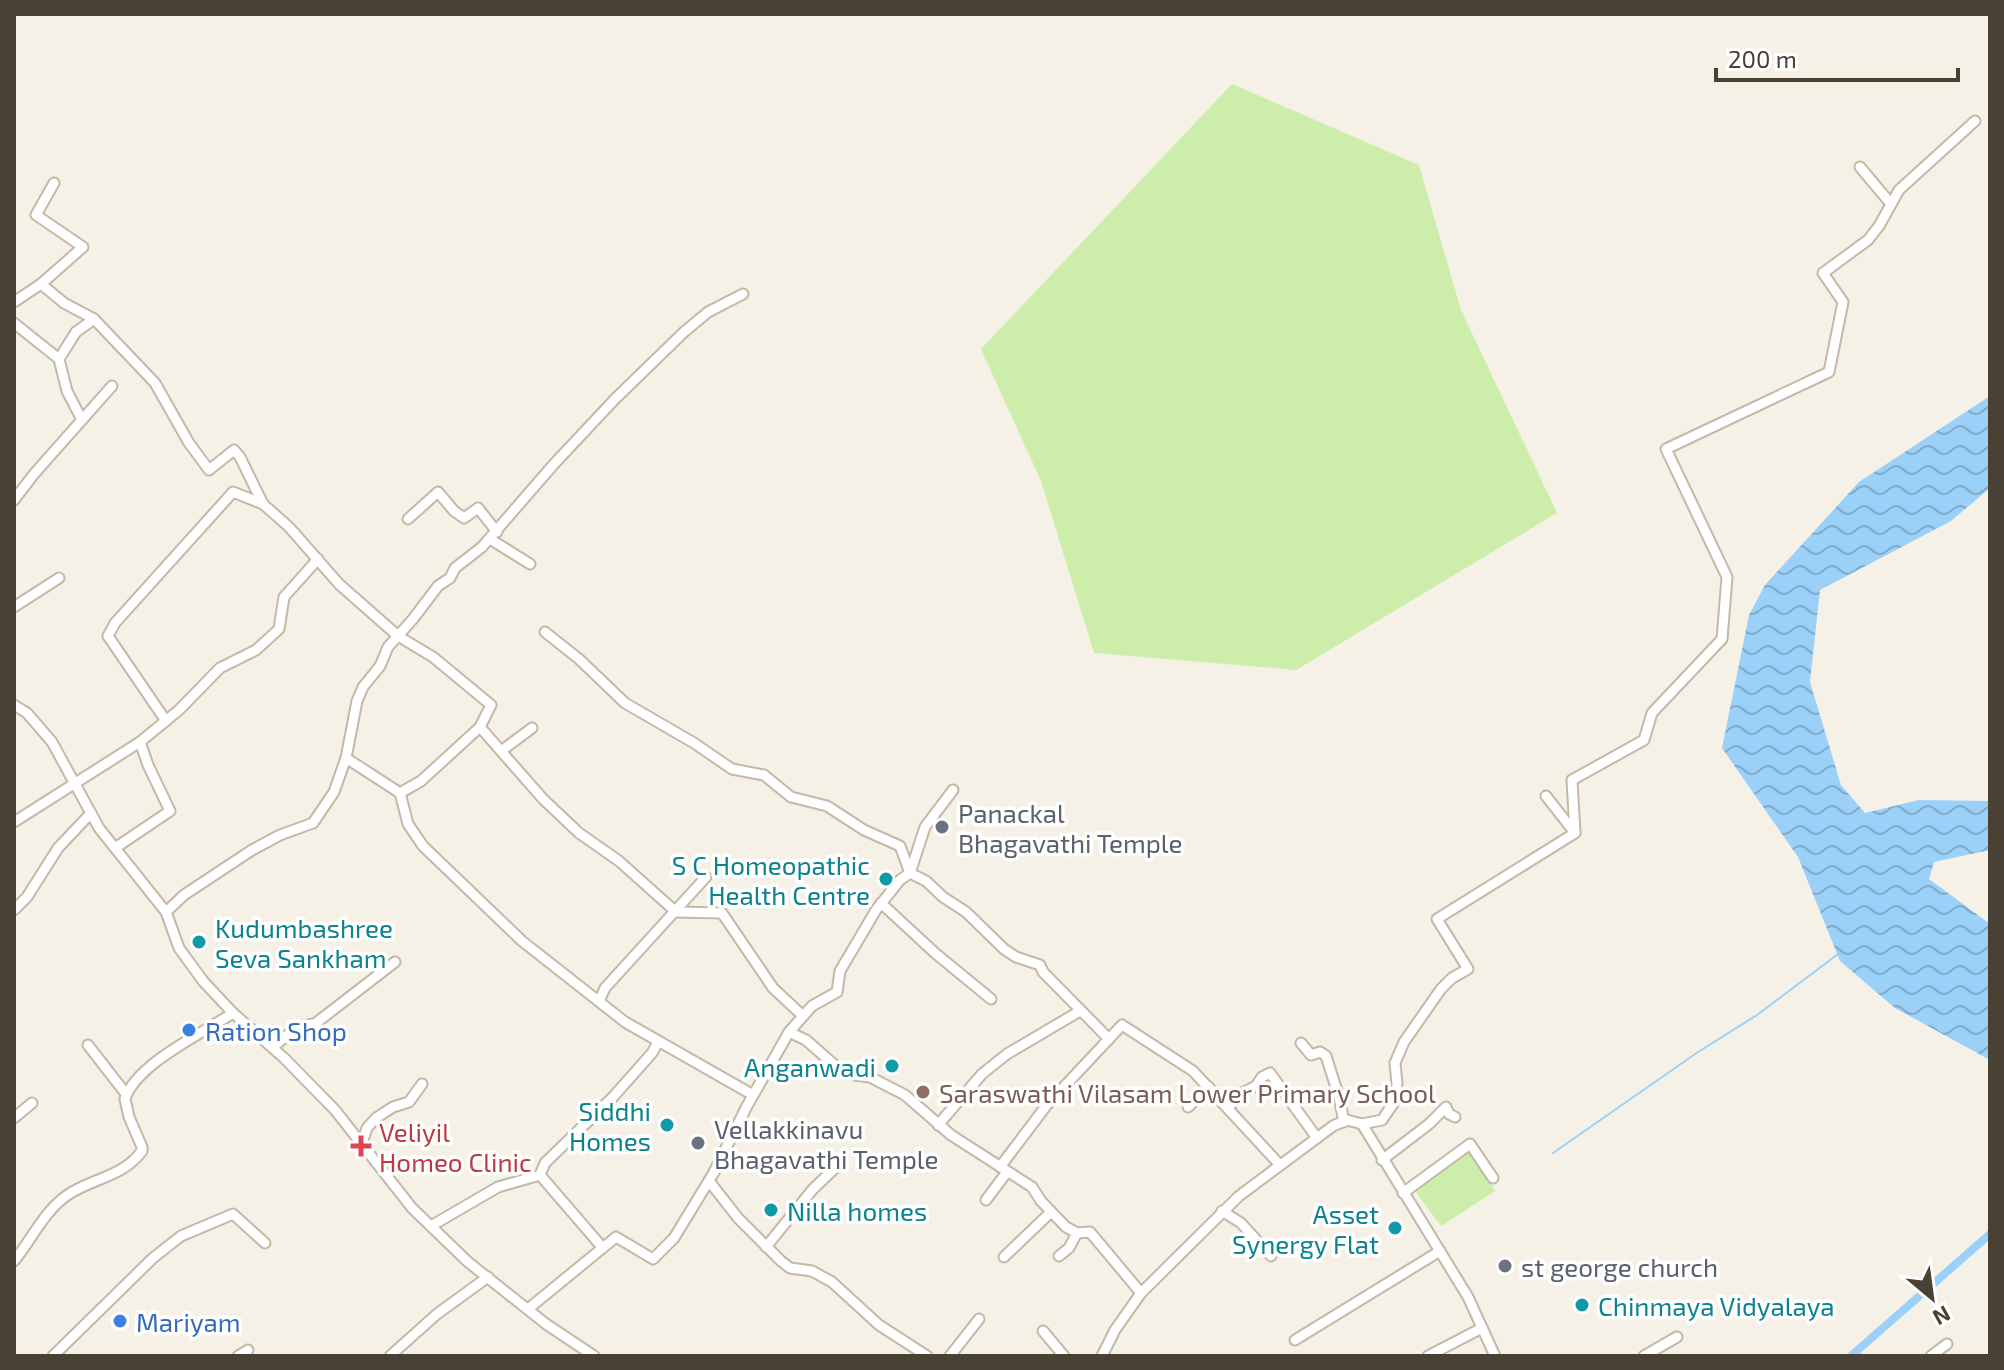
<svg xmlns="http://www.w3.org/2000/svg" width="2004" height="1370" font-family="'Exo 2',sans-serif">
<defs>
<pattern id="water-waves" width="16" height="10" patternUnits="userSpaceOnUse" patternTransform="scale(2)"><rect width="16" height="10" fill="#9bd0f9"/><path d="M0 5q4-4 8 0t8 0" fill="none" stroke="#80aaca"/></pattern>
</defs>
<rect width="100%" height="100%" fill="#f5f1e6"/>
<g fill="#cdeeaa">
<path d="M1232,84L1419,165L1461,310L1557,513L1296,670L1094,653L1041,481L981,349Z"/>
<path d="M1471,1150L1495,1191L1441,1226L1415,1191Z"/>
</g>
<path fill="url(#water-waves)" d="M1990,396V488L1951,521L1820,590L1810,682L1841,785L1865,813L1919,800L1990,801V850L1934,862L1929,879L1990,924V1060L1895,1008L1840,961L1798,857L1722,748L1749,615L1765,585L1859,482Z"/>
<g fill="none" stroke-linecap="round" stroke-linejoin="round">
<path stroke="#9bd0f9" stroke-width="2" d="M1553,1153L1698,1052L1757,1015L1838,954"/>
<path stroke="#9bd0f9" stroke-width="8" d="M1851,1356L1990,1234"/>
<defs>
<g id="street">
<path d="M1860,167L1891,204"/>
<path d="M54,183L36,215L83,247L41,284L64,303L94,319L155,383L189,443L209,470L234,450L240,457L263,504L289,527L339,584L398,636L433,657L491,705L480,727L543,799L579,833L619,861L676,912L722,913L773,988L803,1016"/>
<path d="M14,302L41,284"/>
<path d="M14,323L59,359L67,391L82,420"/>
<path d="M59,359L76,332L94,319"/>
<path d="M14,500L34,474L112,386"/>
<path d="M408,519L438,492L454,511L464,518L478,508L497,532"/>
<path d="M490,539L530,564"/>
<path d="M14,607L59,578"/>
<path d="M545,632L579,659L625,703L694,743L732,769L764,775L791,797L827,806L864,830L900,846L910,873"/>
<path d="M14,705L27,713L52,742L99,828L166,912L179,948L203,981L233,1013L284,1058L335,1110L412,1208L468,1262L546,1324L594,1356"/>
<path d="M166,721L108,636L115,623L233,492L263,504"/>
<path d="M501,751L532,728"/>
<path d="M346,758L400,793L408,824L423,846L522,941L625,1022L753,1095"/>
<path d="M400,793L421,781L480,727"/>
<path d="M1546,796L1575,833"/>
<path d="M14,822L140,742"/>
<path d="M115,848L170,811L148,765L140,742L179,710L220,668L256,650L279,629L284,597L318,559"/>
<path d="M910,873L925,827L953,790"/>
<path d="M881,903L935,953L991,999"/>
<path d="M14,910L27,897L58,848L91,813"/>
<path d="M166,912L184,895L252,850L280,835L313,823L334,792L346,758L357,701L363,687L380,666L388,647L413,619L438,586L450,578L455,568L482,547L554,464L615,399L684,332L708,312L743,294"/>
<path d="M600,999L605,988L706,877"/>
<path d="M789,1032L806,1040L839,1069L855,1075L870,1077L905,1095L951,1135L1032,1187L1041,1201L1066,1227L1077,1233L1090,1232L1141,1293L1115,1330L1102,1356"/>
<path d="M1301,1043L1311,1055L1320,1052L1326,1056L1339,1097L1344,1122"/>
<path d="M88,1045L126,1094"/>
<path d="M273,1047L296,1028L316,1023L395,962"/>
<path d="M1188,1107L1209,1087"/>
<path d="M1228,1107L1244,1092L1256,1086L1262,1077L1270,1073L1317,1138"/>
<path d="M14,1118L32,1103"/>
<path d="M1362,1124L1468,1297L1495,1356"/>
<path d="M938,1125L982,1074L1007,1054L1080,1011"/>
<path d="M361,1146L367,1128L376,1118L393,1107L409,1102L422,1084"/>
<path d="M1382,1160L1429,1124L1446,1107L1449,1114L1455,1117"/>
<path d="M1000,1167L1046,1106L1122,1025L1193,1071L1280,1165"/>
<path d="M540,1175L602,1247"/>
<path d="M709,1181L738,1218L781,1261L790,1268L812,1271L832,1282L879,1325L927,1356"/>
<path d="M1403,1193L1470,1144L1493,1178"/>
<path d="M986,1200L1007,1172"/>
<path d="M1222,1211L1241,1223L1271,1256"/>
<path d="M431,1226L498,1187L540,1175L545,1163L613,1097L652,1053L658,1042"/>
<path d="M766,1247L813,1189L834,1169"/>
<path d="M1059,1256L1069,1248L1077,1233"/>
<path d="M1004,1257L1051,1212"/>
<path d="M14,1261C32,1239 43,1213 66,1196C91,1178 122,1178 142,1151V1147L129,1117L125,1099C136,1064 203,1033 233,1013"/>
<path d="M1141,1293L1239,1196L1333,1126L1347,1120L1362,1124L1382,1120L1395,1101L1397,1084L1395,1063L1404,1042L1441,989L1452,978L1468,969L1437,919L1575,833L1572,780L1644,740L1652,713L1722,639L1727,577L1666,449L1829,372L1843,302L1823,273L1868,240L1879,226L1899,190L1975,121"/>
<path d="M528,1309L616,1237L653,1259L674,1238L713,1174L747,1106L789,1032L812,1006L837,992L840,971L876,910L900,880L910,873L926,881L943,897L966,912L1004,949L1016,957L1040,965L1043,972L1109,1039"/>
<path d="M1043,1331L1064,1356"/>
<path d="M1295,1340L1440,1251"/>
<path d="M53,1356L153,1258L181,1236L233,1214L265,1243"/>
<path d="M238,1356L248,1350"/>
<path d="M390,1356L437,1314L488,1277"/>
<path d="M950,1356L979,1319"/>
<path d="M1428,1356L1482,1328"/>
<path d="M1644,1356L1677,1337"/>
<path d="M1931,1356L1947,1344"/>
</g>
</defs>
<use href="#street" stroke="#c2b9a7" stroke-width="13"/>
<use href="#street" stroke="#fff" stroke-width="9"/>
</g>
<g fill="#6b7280" stroke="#fff" stroke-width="3">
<circle cx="942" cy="827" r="8"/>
<circle cx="698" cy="1143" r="8"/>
<circle cx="1505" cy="1266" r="8"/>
</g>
<g fill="#0f9aa8" stroke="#fff" stroke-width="3">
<circle cx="886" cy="879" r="8"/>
<circle cx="199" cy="942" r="8"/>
<circle cx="892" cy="1066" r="8"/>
<circle cx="667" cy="1125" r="8"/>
<circle cx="771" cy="1210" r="8"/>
<circle cx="1395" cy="1228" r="8"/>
<circle cx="1582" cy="1305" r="8"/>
</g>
<g fill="#3f7fe0" stroke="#fff" stroke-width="3">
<circle cx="189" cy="1030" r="8"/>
<circle cx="120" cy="1321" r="8"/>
</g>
<circle fill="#8d6e63" stroke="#fff" stroke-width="3" cx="923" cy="1092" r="8"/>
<path fill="#e0444e" stroke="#fff" stroke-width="3" d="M357 1134h8v8h8v8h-8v8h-8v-8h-8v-8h8z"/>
<g text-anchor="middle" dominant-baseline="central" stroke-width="7" stroke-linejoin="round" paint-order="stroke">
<g font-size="26" fill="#5b616d" stroke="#fff" text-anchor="start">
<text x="958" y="812">Panackal<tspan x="958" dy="30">Bhagavathi Temple</tspan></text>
<text x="714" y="1128">Vellakkinavu<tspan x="714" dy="30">Bhagavathi Temple</tspan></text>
<text x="1521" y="1266">st george church</text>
</g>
<g font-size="26" fill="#0d838f" stroke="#fff" text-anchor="end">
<text x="870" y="864">S C Homeopathic<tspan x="870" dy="30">Health Centre</tspan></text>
<text x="215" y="927" text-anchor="start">Kudumbashree<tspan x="215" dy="30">Seva Sankham</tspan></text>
<text x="876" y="1066">Anganwadi</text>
<text x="651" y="1110">Siddhi<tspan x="651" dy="30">Homes</tspan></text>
<text x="787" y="1210" text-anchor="start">Nilla homes</text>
<text x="1379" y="1213">Asset<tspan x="1379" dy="30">Synergy Flat</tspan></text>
<text x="1598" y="1305" text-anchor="start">Chinmaya Vidyalaya</text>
</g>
<g font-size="26" fill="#366cbe" stroke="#fff" text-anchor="start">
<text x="205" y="1030">Ration Shop</text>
<text x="136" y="1321">Mariyam</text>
</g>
<g font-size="26" fill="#785e54" stroke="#fff" text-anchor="start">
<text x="939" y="1092">Saraswathi Vilasam Lower Primary School</text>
</g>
<g font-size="26" fill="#be3a42" stroke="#fff" text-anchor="start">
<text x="379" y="1131">Veliyil<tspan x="379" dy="30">Homeo Clinic</tspan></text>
</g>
</g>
<rect width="2004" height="1370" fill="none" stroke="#494134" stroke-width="32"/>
<g transform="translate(1932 1298) rotate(151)" stroke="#ffffff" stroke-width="6" paint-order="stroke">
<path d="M0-6L14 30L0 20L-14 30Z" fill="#494134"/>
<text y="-12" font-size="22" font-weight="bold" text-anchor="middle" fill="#494134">N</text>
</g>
<path d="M1716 68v12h242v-12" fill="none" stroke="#494134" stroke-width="4"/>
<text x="1728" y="68" font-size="24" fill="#494134" stroke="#ffffff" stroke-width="6" paint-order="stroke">200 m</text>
</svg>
